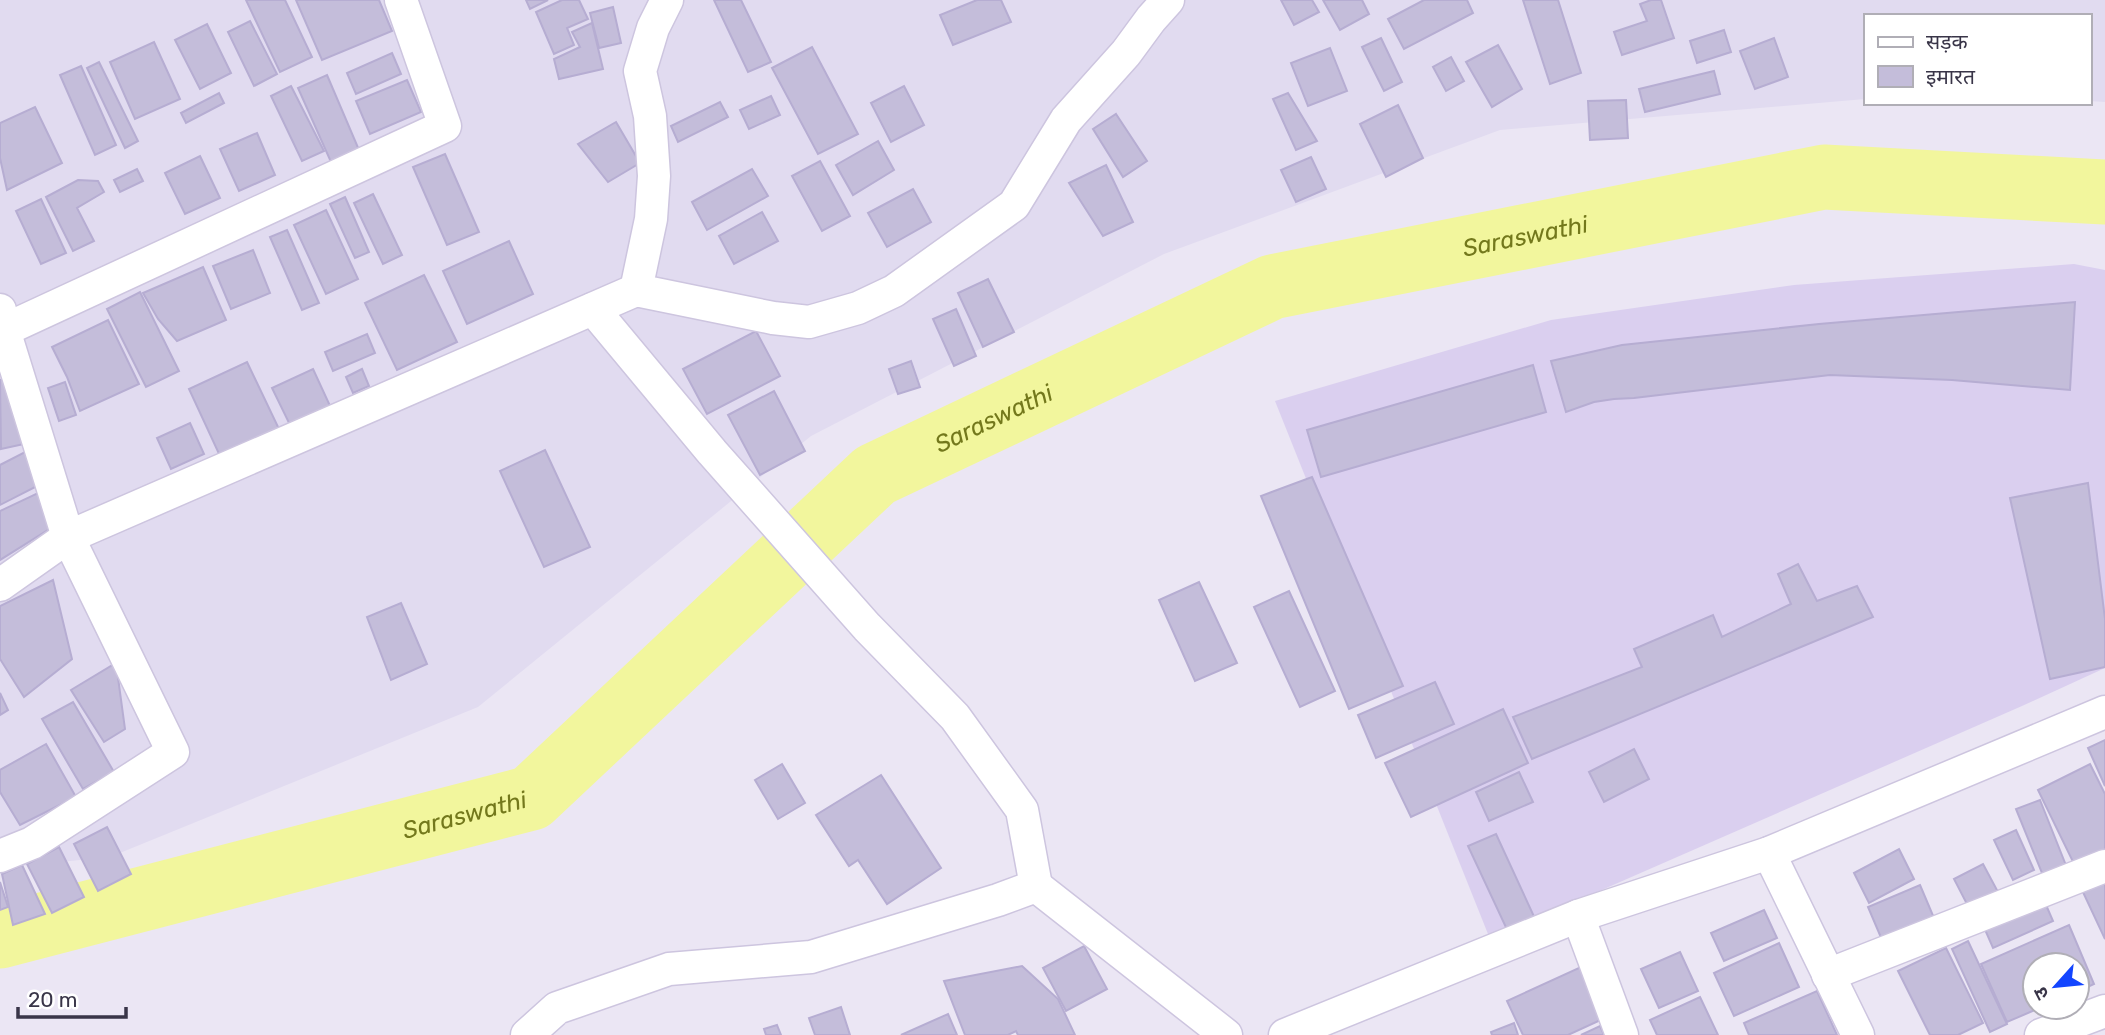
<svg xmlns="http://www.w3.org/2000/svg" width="2105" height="1035" font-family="Rubik,'Noto Sans Devanagari',sans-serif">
<rect width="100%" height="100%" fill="#ebe6f4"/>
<path fill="#e1dbf0" d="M0,0H2105V102L2089,101V16H1865V99L1500,130L1164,254L811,436L478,707L110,857L0,868Z"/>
<path fill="#dacfef" d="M2074,264L2105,270V668L2022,706L1490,939L1275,401L1551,320L1794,285Z"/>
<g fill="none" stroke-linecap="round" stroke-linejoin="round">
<path stroke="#f2f69d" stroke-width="65" id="s1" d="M0,936L531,798L875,475L1272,287L1824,177L2105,192"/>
</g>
<g fill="#c4bdda" stroke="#b6add2" stroke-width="2">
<path d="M246,0H285L312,57L280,72Z"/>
<path d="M296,0H379L392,31L322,60Z"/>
<path d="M526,0H548L530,9Z"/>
<path d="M562,0H579L588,19L567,28L574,45L554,54L536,12Z"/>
<path d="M714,0H741L771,62L748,72Z"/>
<path d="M977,0H1001L1011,22L953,45L940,15Z"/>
<path d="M1281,0H1312L1319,12L1294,25Z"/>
<path d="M1323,0H1362L1369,14L1340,30Z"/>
<path d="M1424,0H1467L1473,13L1404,49L1388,19Z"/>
<path d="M1523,0H1558L1581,73L1550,84Z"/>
<path d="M1651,0H1661L1674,38L1622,55L1614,32L1647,21L1640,4Z"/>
<path d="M613,7L621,43L599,48L590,13Z"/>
<path d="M250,21L277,74L254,86L228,32Z"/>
<path d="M592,23L603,69L559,79L554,59L580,47L572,32Z"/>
<path d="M207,24L231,73L200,89L175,40Z"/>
<path d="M1724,30L1731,52L1697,63L1690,41Z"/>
<path d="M1381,38L1402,82L1384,91L1362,47Z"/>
<path d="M1774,38L1788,77L1755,89L1740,51Z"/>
<path d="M154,42L180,99L135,119L110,62Z"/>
<path d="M1498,45L1522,89L1492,107L1466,62Z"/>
<path d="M812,47L858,134L818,154L772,68Z"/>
<path d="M1330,48L1347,91L1308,106L1291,63Z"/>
<path d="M392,53L401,74L356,94L347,73Z"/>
<path d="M1451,57L1464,81L1446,91L1433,67Z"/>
<path d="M99,62L138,141L125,148L87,68Z"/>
<path d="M81,66L116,145L95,155L60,75Z"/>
<path d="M1714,71L1720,94L1645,112L1639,89Z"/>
<path d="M327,75L359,150L331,162L298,88Z"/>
<path d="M407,80L421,112L370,134L356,101Z"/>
<path d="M291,86L324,151L302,161L271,96Z"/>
<path d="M904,86L924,125L891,142L871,103Z"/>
<path d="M219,93L224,103L186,123L181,113Z"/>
<path d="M1288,93L1317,141L1296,150L1273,99Z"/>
<path d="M771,96L780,115L749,129L740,110Z"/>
<path d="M1626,100L1628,138L1590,140L1588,101Z"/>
<path d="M720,102L728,117L678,142L671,126Z"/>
<path d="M1398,105L1423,158L1386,177L1360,124Z"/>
<path d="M35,107L62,163L7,190L0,158V123Z"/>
<path d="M1116,114L1147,161L1123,177L1093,129Z"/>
<path d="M616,122L640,163L608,182L578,144Z"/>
<path d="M257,133L275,175L239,191L220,149Z"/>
<path d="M878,141L894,170L853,195L836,165Z"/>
<path d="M445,154L479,232L447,245L413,167Z"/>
<path d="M200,156L220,198L185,214L165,173Z"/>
<path d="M1311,157L1326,189L1296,202L1281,170Z"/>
<path d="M820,161L850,216L822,231L792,176Z"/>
<path d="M1106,165L1133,222L1103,236L1069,183Z"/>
<path d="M137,169L143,181L120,192L114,180Z"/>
<path d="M752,169L768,196L707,230L692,202Z"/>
<path d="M78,180L98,181L104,192L77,208L94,241L73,251L46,197Z"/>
<path d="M913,189L931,222L887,247L868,213Z"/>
<path d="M373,194L402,255L383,264L354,203Z"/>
<path d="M345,197L369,252L355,258L330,204Z"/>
<path d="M41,199L66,253L41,264L16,211Z"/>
<path d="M326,210L358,279L326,294L294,225Z"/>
<path d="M762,212L778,241L734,264L719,236Z"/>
<path d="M287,230L319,303L302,310L270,237Z"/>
<path d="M509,241L533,294L467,324L443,271Z"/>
<path d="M253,250L270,293L231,309L213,266Z"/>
<path d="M203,267L226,320L177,341L158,319L143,293Z"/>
<path d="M424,275L457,342L397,370L365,303Z"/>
<path d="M988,279L1014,332L983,347L958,293Z"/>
<path d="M140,292L179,371L146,387L107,309Z"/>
<path d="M2075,302L2070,390L1952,380L1830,375L1634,398L1614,399L1594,402L1566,412L1551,361L1622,345L1819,324Z"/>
<path d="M956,309L976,356L954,366L933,319Z"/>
<path d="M108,320L139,384L80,411L67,377L52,347Z"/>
<path d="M756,331L780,376L707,414L683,369Z"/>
<path d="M367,334L375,353L333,371L325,352Z"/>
<path d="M911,361L920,387L898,394L889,369Z"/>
<path d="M247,362L279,429L220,456L189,389Z"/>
<path d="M1533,365L1546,412L1321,477L1307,430Z"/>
<path d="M313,369L331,408L291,427L272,388Z"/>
<path d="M362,369L369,386L353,393L346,377Z"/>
<path d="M9,377L24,444L1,449L0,380Z"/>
<path d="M65,382L76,415L59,421L48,388Z"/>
<path d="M774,391L805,451L760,475L728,415Z"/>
<path d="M190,423L204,454L171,469L157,438Z"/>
<path d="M545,450L590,547L544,567L500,471Z"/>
<path d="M25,452L41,484L0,505V465Z"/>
<path d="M1312,477L1403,686L1349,709L1261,496Z"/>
<path d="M2088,483L2105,619V667L2050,679L2010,498Z"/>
<path d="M38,493L51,528L0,560V511Z"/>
<path d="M1798,564L1817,601L1857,586L1873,617L1532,759L1513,717L1642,667L1634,649L1713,615L1722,637L1791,604L1778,574Z"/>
<path d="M53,580L72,659L24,697L0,659V606Z"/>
<path d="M1199,582L1237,663L1195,681L1159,600Z"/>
<path d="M1289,591L1335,691L1300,707L1254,607Z"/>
<path d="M401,603L427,664L391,680L367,617Z"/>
<path d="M116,663L125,729L104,742L71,690Z"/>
<path d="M1435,682L1454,724L1376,758L1358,715Z"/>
<path d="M0,693L8,710L0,715Z"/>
<path d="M73,702L114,772L83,789L42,719Z"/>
<path d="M1503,709L1528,763L1411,817L1385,763Z"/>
<path d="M2105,740V786L2088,748Z"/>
<path d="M46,744L76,797L20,825L0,792V770Z"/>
<path d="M1634,749L1649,779L1604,802L1589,772Z"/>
<path d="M782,764L805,803L778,819L755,780Z"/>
<path d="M2090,764L2105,794V856L2077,870L2038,790Z"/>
<path d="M1519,772L1533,802L1489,821L1476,792Z"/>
<path d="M881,775L941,868L887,904L858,860L849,866L816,815Z"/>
<path d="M2040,800L2067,868L2044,878L2016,809Z"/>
<path d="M107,827L131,874L98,891L74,844Z"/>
<path d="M2016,830L2034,870L2013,880L1994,840Z"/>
<path d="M1496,834L1537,923L1510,936L1468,846Z"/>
<path d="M59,847L84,897L52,913L27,864Z"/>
<path d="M1899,849L1914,879L1869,903L1854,873Z"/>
<path d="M1983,864L1998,892L1969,908L1954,879Z"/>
<path d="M22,865L45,914L13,925L2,874Z"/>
<path d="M2104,880L2105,883V939L2082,890Z"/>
<path d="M0,882L8,907L0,910Z"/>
<path d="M1920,885L1934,918L1882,940L1868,907Z"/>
<path d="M2043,898L2053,921L1993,948L1983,925Z"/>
<path d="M1764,910L1777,938L1724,961L1711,933Z"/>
<path d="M2069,925L2094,984L2077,992V965H2035V1007H2042L2007,1022L1981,964Z"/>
<path d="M1968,941L2007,1024L1990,1032L1952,949Z"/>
<path d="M1779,943L1799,987L1734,1016L1714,973Z"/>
<path d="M1084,946L1107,989L1066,1011L1043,968Z"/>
<path d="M1946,948L1983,1023L1958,1035H1930L1898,971Z"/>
<path d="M1680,952L1698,991L1659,1008L1641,969Z"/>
<path d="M1022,966L1058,999L1075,1035H1018L1016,1031L1008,1035H965L944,981Z"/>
<path d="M1581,967L1605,1018L1568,1035H1523L1507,1001Z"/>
<path d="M1817,991L1837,1035H1749L1744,1023Z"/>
<path d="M1700,997L1718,1035H1657L1650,1020Z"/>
<path d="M841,1007L850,1035H815L809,1018Z"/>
<path d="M948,1014L957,1035H901Z"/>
<path d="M1514,1023L1518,1035H1492L1491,1032Z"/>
<path d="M777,1025L781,1035H766L764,1029Z"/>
<path d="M1600,1026L1604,1035H1581Z"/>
</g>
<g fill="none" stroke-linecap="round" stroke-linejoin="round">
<defs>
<g id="minor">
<path d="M636,290L651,219L654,176L650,116L640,71L653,28L667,0"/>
<path d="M593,309L712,452L867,627L955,717L1022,810L1036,886"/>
<path d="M0,310L4,330L68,537L173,752L32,843L0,856"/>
<path d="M0,332L445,126L401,0"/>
<path d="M0,585L68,537L636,290L773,318L809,322L858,308L894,291L1014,205L1066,120L1126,53L1151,19L1168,0"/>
<path d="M1769,853L1858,1035"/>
<path d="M1578,916L1622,1035"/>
<path d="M1828,975L2105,866"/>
<path d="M527,1035L557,1008L669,969L811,957L998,900L1036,886L1226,1035"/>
<path d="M1285,1035L1578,916L1769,853L2105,712"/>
<path d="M2041,1035L2105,1011"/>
</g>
</defs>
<use href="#minor" stroke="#cdc5df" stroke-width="35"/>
<use href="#minor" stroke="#fff" stroke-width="32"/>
</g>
<g text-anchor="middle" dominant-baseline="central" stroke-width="5" stroke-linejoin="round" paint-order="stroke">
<g font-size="24" font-style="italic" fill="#73781c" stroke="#fff">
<text stroke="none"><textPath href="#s1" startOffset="1718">Saraswathi</textPath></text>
<text stroke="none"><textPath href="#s1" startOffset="1152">Saraswathi</textPath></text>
<text stroke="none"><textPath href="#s1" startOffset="480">Saraswathi</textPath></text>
</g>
</g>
<rect x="1864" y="14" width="228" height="91" fill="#ffffff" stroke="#b0aeb6" stroke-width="2"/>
<rect x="1878" y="37" width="35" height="10" fill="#ffffff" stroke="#b0aeb6" stroke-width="2"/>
<text x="1926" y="49" font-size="21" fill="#393548">सड़क</text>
<rect x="1878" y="66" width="35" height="21" fill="#c4bdda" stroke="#b0aeb6" stroke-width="2"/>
<text x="1926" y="84" font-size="21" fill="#393548">इमारत</text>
<g transform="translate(2056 986) rotate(243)"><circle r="33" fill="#ffffff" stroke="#b0aeb6" stroke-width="2"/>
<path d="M0-5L12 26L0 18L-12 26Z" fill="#1345ff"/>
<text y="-10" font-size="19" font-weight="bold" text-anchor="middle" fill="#393548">उ</text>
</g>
<path d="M18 1007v10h108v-10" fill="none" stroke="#393548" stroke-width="3.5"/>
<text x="28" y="1007" font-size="21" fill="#393548" stroke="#ffffff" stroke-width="5" paint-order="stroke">20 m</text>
</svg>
